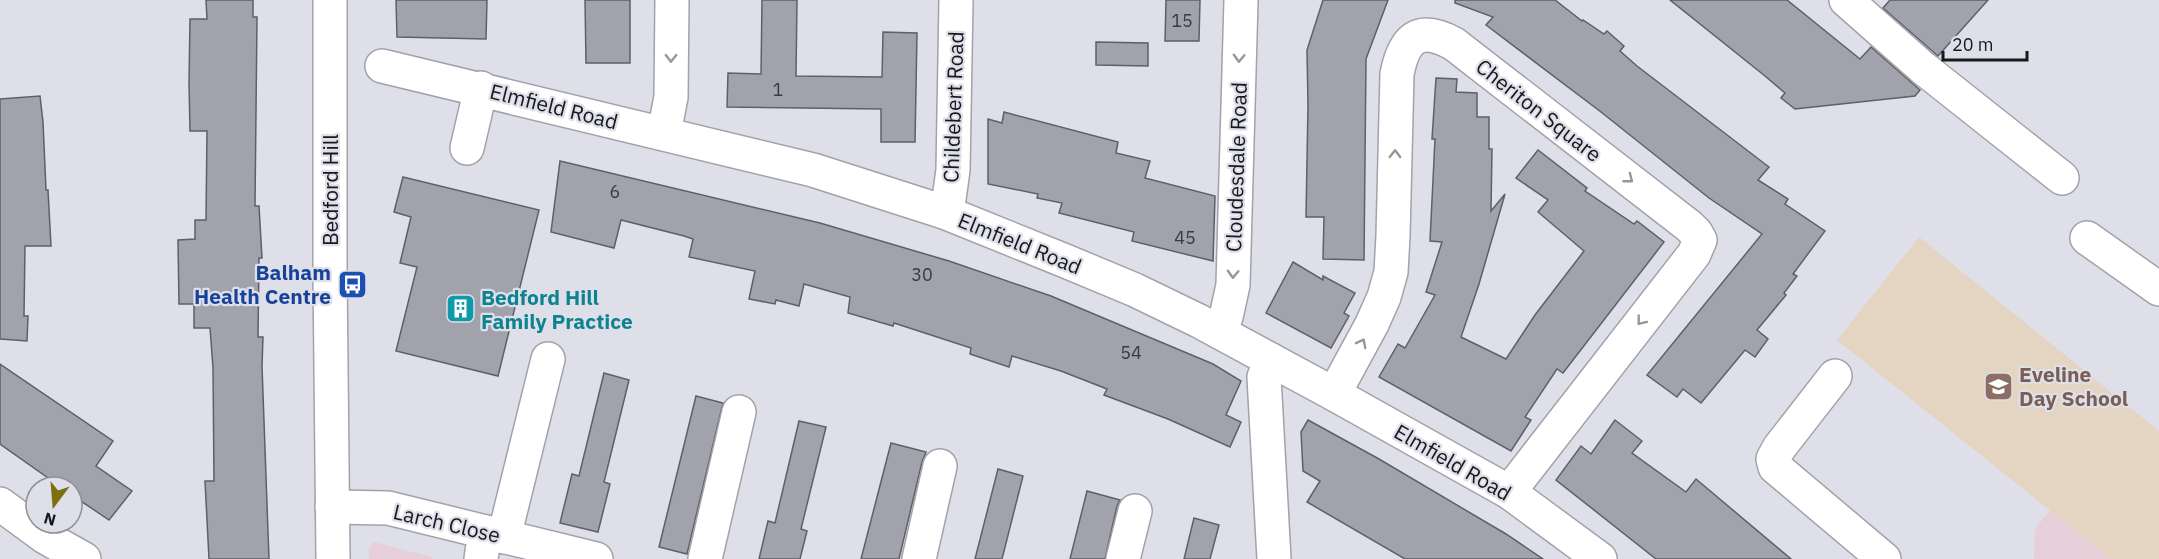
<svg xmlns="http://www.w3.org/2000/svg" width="2159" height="559" font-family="'IBM Plex Sans',sans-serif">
<rect width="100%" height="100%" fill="#dfdfe9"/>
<g fill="#e7cfd9">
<path d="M2050,510L2111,559H2034L2035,529Z"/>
<path d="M374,542L432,557V559H369V548Z"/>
</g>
<path fill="#e4d4c2" d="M1919,237L2159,431V559H2111L1837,340Z"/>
<g fill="#a1a2ab" stroke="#5f5f68" stroke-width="1.5">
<path d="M206,0H253V17H257L255,206H259L262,258H259L258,337H263L262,366L269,559H209L205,481H214L213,368L210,328H194V304H179L178,240L195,239V220H206L207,131H190L189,83L190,19H207Z"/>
<path d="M396,0H487L486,39L397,37Z"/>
<path d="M585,0H630V63H586Z"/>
<path d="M762,0H797L796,76L882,77L883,32L917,33L915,142H881V109L727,107L728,73L761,74Z"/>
<path d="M1166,0H1200L1199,41H1165Z"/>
<path d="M1323,0H1388L1366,59L1364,260L1323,259L1324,217H1306L1308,105L1307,50Z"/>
<path d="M1455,0H1555L1582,21L1583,20L1604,34L1607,31L1624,46L1620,51L1637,66L1769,167L1758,180L1788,199L1785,204L1825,231L1793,274L1797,276L1784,293L1786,295L1757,330L1768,339L1755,357L1745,350L1701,403L1683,389L1677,397L1647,375L1762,234L1709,198L1601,112L1486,25L1493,17L1455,3Z"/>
<path d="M1670,0H1787L1860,59L1871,47L1920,90L1915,96L1795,109L1781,98L1785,93L1765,76Z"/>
<path d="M1890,0H1988L1938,56L1883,8Z"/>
<path d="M1096,42L1148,43V66L1096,65Z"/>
<path d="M1436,78L1457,79L1456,92L1477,93V117H1489V149H1492L1491,211L1505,194L1479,284L1461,337L1506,359L1535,315L1584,251L1538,212L1548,200L1516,178L1538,150L1587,188L1585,191L1634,224L1637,221L1664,242L1563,373L1557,369L1525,417L1531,420L1511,451L1379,377L1398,344L1405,348L1435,295L1426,292L1442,242L1430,241L1435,139H1432Z"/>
<path d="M40,96L43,122L46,190H48L51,246H25L24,316H28L27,341L0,339V99Z"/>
<path d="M1004,112L1118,142L1116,153L1150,161L1145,178L1215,196L1213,261L1132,241L1134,232L1059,213L1062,203L1037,198L1038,194L988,184V119L1002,123Z"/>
<path d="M560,161L820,223L949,261L1051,296L1213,364L1241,381L1226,415L1241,422L1230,447L1168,419L1104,395L1107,389L1061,371L1012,356L1009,367L970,354L971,348L894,323L893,326L848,313L850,297L804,284L799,306L776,300L775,304L749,299L755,271L689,257L693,239L684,236L621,220L614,248L551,232Z"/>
<path d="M403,177L539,210L498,376L396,351L417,267L400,263L411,217L394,212Z"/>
<path d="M1293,262L1323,280V276L1355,293L1344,313L1349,316L1331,348L1266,313Z"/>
<path d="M0,364L113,441L96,466L132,491L109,520L72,495V487H61L0,444Z"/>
<path d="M604,373L629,380L604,482L610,484L598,532L560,523L572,474L579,476Z"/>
<path d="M696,396L723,403L687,554L659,547Z"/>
<path d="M1308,420L1379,459L1506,534L1543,559H1405L1307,502L1320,481L1303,471L1301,432Z"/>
<path d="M1615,420L1642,441L1632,453L1686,492L1696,479L1791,559H1656L1556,480L1581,446L1591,454Z"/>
<path d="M799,421L826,427L801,529L807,531L800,559H759L768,521L775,523Z"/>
<path d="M891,443L926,452L922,462L899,559H861Z"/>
<path d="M998,469L1023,476L1002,559H975Z"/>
<path d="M1087,491L1120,500L1117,506L1105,559H1070Z"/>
<path d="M1194,518L1219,525L1210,559H1184Z"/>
</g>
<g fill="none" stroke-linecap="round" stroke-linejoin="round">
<defs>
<g id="minor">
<path d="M1846,0L1923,68L2062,178"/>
<path d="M382,66L813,170L944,212L1063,260L1135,290L1199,321L1334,394L1509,492L1600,559"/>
<path d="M664,133L671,97L672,0"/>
<path d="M467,148L481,88"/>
<path d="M944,212L949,199L953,170L956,0"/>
<path d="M2087,238L2159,289"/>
<path d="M1218,331L1226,317L1233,285L1241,0"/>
<path d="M1271,360L1264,377L1274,559"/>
<path d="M1835,376L1779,448L1773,459L1775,467L1884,559"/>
<path d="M1334,394L1372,324L1384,297L1391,272L1393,236L1397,74C1404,39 1418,24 1454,44L1689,226L1696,233L1700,240L1694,254L1509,492"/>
<path d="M0,504L45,537L84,559"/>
<path d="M332,507L388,508L596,559"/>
<path d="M504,537L548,359"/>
<path d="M481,559L485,532"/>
<path d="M705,559L739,412"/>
<path d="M919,559L940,466"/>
<path d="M1123,559L1135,511"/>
</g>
<path id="major" d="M330,0V272L333,559"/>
</defs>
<use href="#minor" stroke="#a1a2ab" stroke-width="36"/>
<use href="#major" stroke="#a1a2ab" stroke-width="36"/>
<use href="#minor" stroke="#fff" stroke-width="33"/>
<use href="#major" stroke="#fff" stroke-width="33"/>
</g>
<defs><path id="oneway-chevron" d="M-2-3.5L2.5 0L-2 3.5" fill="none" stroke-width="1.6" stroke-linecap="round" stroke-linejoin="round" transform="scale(1.5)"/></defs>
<g stroke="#979798">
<use href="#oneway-chevron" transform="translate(671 58) rotate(91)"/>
<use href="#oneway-chevron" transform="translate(1239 58) rotate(92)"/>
<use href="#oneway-chevron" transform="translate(1395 154) rotate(-89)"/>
<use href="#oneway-chevron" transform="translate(1629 179) rotate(38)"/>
<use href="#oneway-chevron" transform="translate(1233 274) rotate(92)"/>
<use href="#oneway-chevron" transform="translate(1641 321) rotate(128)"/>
<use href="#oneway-chevron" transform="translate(1362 343) rotate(-62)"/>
</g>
<defs>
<symbol id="bus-square" viewBox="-11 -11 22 22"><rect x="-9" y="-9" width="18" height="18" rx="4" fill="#1a4fb4" stroke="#dfdfe9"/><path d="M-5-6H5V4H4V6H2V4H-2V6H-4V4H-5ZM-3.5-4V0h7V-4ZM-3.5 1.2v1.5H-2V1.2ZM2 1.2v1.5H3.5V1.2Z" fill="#fff"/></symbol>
<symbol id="building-square" viewBox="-11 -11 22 22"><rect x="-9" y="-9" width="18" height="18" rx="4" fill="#0f9aa8" stroke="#dfdfe9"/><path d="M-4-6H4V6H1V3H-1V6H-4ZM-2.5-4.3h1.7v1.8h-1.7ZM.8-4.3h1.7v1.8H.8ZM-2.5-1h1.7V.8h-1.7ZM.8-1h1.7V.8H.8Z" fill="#fff"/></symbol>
<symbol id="school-square" viewBox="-11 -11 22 22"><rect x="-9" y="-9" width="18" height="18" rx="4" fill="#8d6e63" stroke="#dfdfe9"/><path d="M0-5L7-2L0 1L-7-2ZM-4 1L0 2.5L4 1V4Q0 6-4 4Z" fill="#fff"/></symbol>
</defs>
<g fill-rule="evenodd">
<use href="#bus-square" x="336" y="268" width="33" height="33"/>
<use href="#building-square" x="444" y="292" width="33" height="33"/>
<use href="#school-square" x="1982" y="370" width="33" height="33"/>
</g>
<g text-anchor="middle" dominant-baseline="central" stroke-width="4.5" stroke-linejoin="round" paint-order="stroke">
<g font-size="18" fill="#3a3a3f">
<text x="1182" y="20">15</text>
<text x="778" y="89">1</text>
<text x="615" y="191">6</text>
<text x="1185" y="237">45</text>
<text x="922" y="274">30</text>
<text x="1131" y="352">54</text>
</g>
<g font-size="21" fill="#17181b" stroke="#dfdfe9">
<text transform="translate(554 106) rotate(14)">Elmfield Road</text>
<text transform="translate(953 107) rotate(-88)">Childebert Road</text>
<text transform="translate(1539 110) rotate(38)">Cheriton Square</text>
<text transform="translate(1236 167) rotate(-88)">Cloudesdale Road</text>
<text transform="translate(330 190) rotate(-90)">Bedford Hill</text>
<text transform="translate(1020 243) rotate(22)">Elmfield Road</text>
<text transform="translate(1453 462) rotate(30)">Elmfield Road</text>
<text transform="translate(447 523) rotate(13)">Larch Close</text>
</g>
<g font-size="21" font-weight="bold" fill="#164399" stroke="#dfdfe9" text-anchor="end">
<text x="331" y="272">Balham<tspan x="331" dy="24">Health Centre</tspan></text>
</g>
<g font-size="21" font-weight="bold" fill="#0d838f" stroke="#dfdfe9" text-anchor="start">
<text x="481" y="297">Bedford Hill<tspan x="481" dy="24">Family Practice</tspan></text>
</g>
<g font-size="21" font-weight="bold" fill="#785e54" stroke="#dfdfe9" text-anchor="start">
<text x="2019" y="374">Eveline<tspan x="2019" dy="24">Day School</tspan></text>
</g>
</g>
<g transform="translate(54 505) rotate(196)"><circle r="28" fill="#dfdfe9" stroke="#8f8f97" stroke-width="1.5"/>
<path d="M0-4.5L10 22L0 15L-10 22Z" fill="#7e700f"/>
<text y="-9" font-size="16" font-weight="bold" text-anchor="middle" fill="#17181b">N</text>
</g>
<path d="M1943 51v9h84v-9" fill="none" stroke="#17181b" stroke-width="3"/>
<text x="1952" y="51" font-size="18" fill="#17181b" stroke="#dfdfe9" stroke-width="4.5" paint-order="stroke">20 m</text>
</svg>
